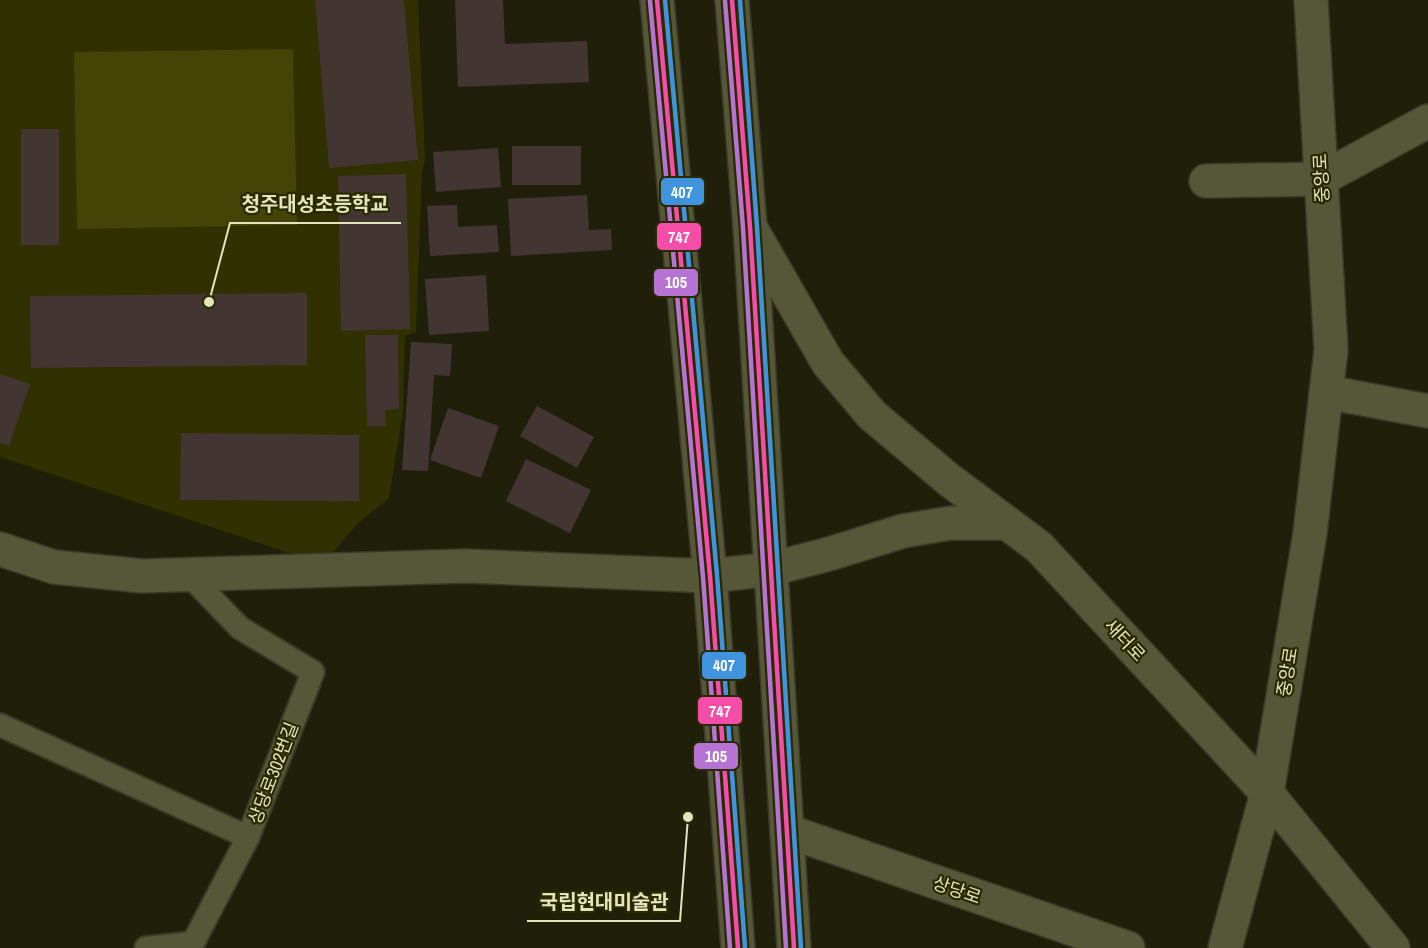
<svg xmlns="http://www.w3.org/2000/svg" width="1428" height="948" font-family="'Archivo Narrow','Noto Sans KR',sans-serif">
<rect width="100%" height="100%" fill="#20200a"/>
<path fill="#303001" d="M0,0H418L425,160L422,171L416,332L405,336L403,411L389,498L357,524L323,564L0,457Z"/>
<path fill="#434406" d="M293,49L297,225L77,229L74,52Z"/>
<g fill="#433532">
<path d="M315,0H404L418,160L329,168Z"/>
<path d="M455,0H503L505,44L587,41L589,82L458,87Z"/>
<rect x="21" y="129" width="38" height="116"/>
<rect x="512" y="146" width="69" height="39"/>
<path d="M498,148L501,187L436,192L433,152Z"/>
<path d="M406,174L410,329L341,331L338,176Z"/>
<path d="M587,195L589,230L611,229L612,250L511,256L508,199Z"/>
<path d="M457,205L458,227L497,225L499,252L430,256L427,206Z"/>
<path d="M486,275L489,331L429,335L425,279Z"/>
<path d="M307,293V365L31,368L30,296Z"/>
<path d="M365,335H398L399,409L385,410L386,426H367Z"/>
<path d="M411,342L452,344L450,376L434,375L428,471L402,470Z"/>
<path d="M0,374L30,384L9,446L0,443Z"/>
<path d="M537,406L594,437L577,468L520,436Z"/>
<path d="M448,408L499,426L481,478L430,460Z"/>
<path d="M181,433L359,435V501L180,500Z"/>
<path d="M526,459L591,490L570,533L506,501Z"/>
</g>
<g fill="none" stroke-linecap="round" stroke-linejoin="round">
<defs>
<g id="service">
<path d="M0,725L248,837"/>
<path d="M146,948L193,943L248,837L313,672L240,628L188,574"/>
</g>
<g id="minor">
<path d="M1206,181L1321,179L1428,121"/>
<path d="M1326,392L1428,411"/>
<path d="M0,549L54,567L142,576L465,566L710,576L771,569"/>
<path d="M787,831L1128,948"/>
<path d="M1225,948L1267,793L1310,533L1331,350L1311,0"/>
</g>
<g id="tertiary">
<path d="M750,227L828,363L872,415L948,479L1007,523"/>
<path d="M771,569L829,554L903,531L951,523H1007L1039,547L1267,793L1393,948"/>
</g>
<g id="secondary">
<path d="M657,0L710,576L738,948"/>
<path d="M732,0L750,227L794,948"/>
</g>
</defs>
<use href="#service" stroke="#3a3a29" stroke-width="26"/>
<use href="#minor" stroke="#3a3a29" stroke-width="36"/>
<use href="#tertiary" stroke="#3a3a29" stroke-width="36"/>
<use href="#secondary" stroke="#3a3a29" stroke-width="36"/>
<use href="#service" stroke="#565638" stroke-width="22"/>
<use href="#minor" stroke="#565638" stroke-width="33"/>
<use href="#tertiary" stroke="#565638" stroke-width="33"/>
<use href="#secondary" stroke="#565638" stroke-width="33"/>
<defs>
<g id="bus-1">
<path d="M657,0L710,576L738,948"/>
<path d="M732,0L750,227L794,948"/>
</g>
<g id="bus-2">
<path d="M650,1L703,577L730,948"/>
<path d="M725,1L743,228L786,948"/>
</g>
<g id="bus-3">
<path d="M665,0L717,575L745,947"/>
<path d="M740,0L757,227L801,948"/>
</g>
</defs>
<use href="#bus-1" stroke="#292a00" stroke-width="9"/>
<use href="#bus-2" stroke="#292a00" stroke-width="9"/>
<use href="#bus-3" stroke="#292a00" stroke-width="9"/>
<use href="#bus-1" stroke="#f54da8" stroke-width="4.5"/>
<use href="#bus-2" stroke="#b673d3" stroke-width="4.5"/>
<use href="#bus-3" stroke="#4094de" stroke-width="4.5"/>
</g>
<g text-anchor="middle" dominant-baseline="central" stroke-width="4.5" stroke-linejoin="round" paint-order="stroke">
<g font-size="18" fill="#e2e5bd" stroke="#292a00">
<text transform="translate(1321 178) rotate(-93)">중앙로</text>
<text transform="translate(1125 640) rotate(47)">새터로</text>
<text transform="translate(1287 672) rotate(-81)">중앙로</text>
<text transform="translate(273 773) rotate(-69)">상당로302번길</text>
<text transform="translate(957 890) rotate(19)">상당로</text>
</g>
</g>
<path fill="none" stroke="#e2e5bd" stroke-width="2" d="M209 302L230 223H401M688 817L680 921H527"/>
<g fill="#e2e5bd" stroke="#292a00" stroke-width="2">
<circle cx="209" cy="302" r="6"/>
<circle cx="688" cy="817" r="6"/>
</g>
<g font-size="20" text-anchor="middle" font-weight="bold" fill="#e2e5bd" stroke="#292a00" stroke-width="4.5" stroke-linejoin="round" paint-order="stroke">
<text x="315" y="211">청주대성초등학교</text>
<text x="604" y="909">국립현대미술관</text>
</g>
<g stroke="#292a00" stroke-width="2">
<rect x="660" y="177" width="45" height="29" rx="6" fill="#4094de"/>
<rect x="656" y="222" width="46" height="29" rx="6" fill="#f54da8"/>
<rect x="653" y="268" width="46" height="29" rx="6" fill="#b673d3"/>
<rect x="701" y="651" width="46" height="29" rx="6" fill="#4094de"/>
<rect x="697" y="696" width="46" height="29" rx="6" fill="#f54da8"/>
<rect x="693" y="742" width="46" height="28" rx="6" fill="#b673d3"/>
</g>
<g font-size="16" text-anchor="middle" font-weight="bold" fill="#fff">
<text x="682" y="198">407</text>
<text x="679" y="243">747</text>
<text x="676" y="288">105</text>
<text x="724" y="671">407</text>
<text x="720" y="717">747</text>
<text x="716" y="762">105</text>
</g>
</svg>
